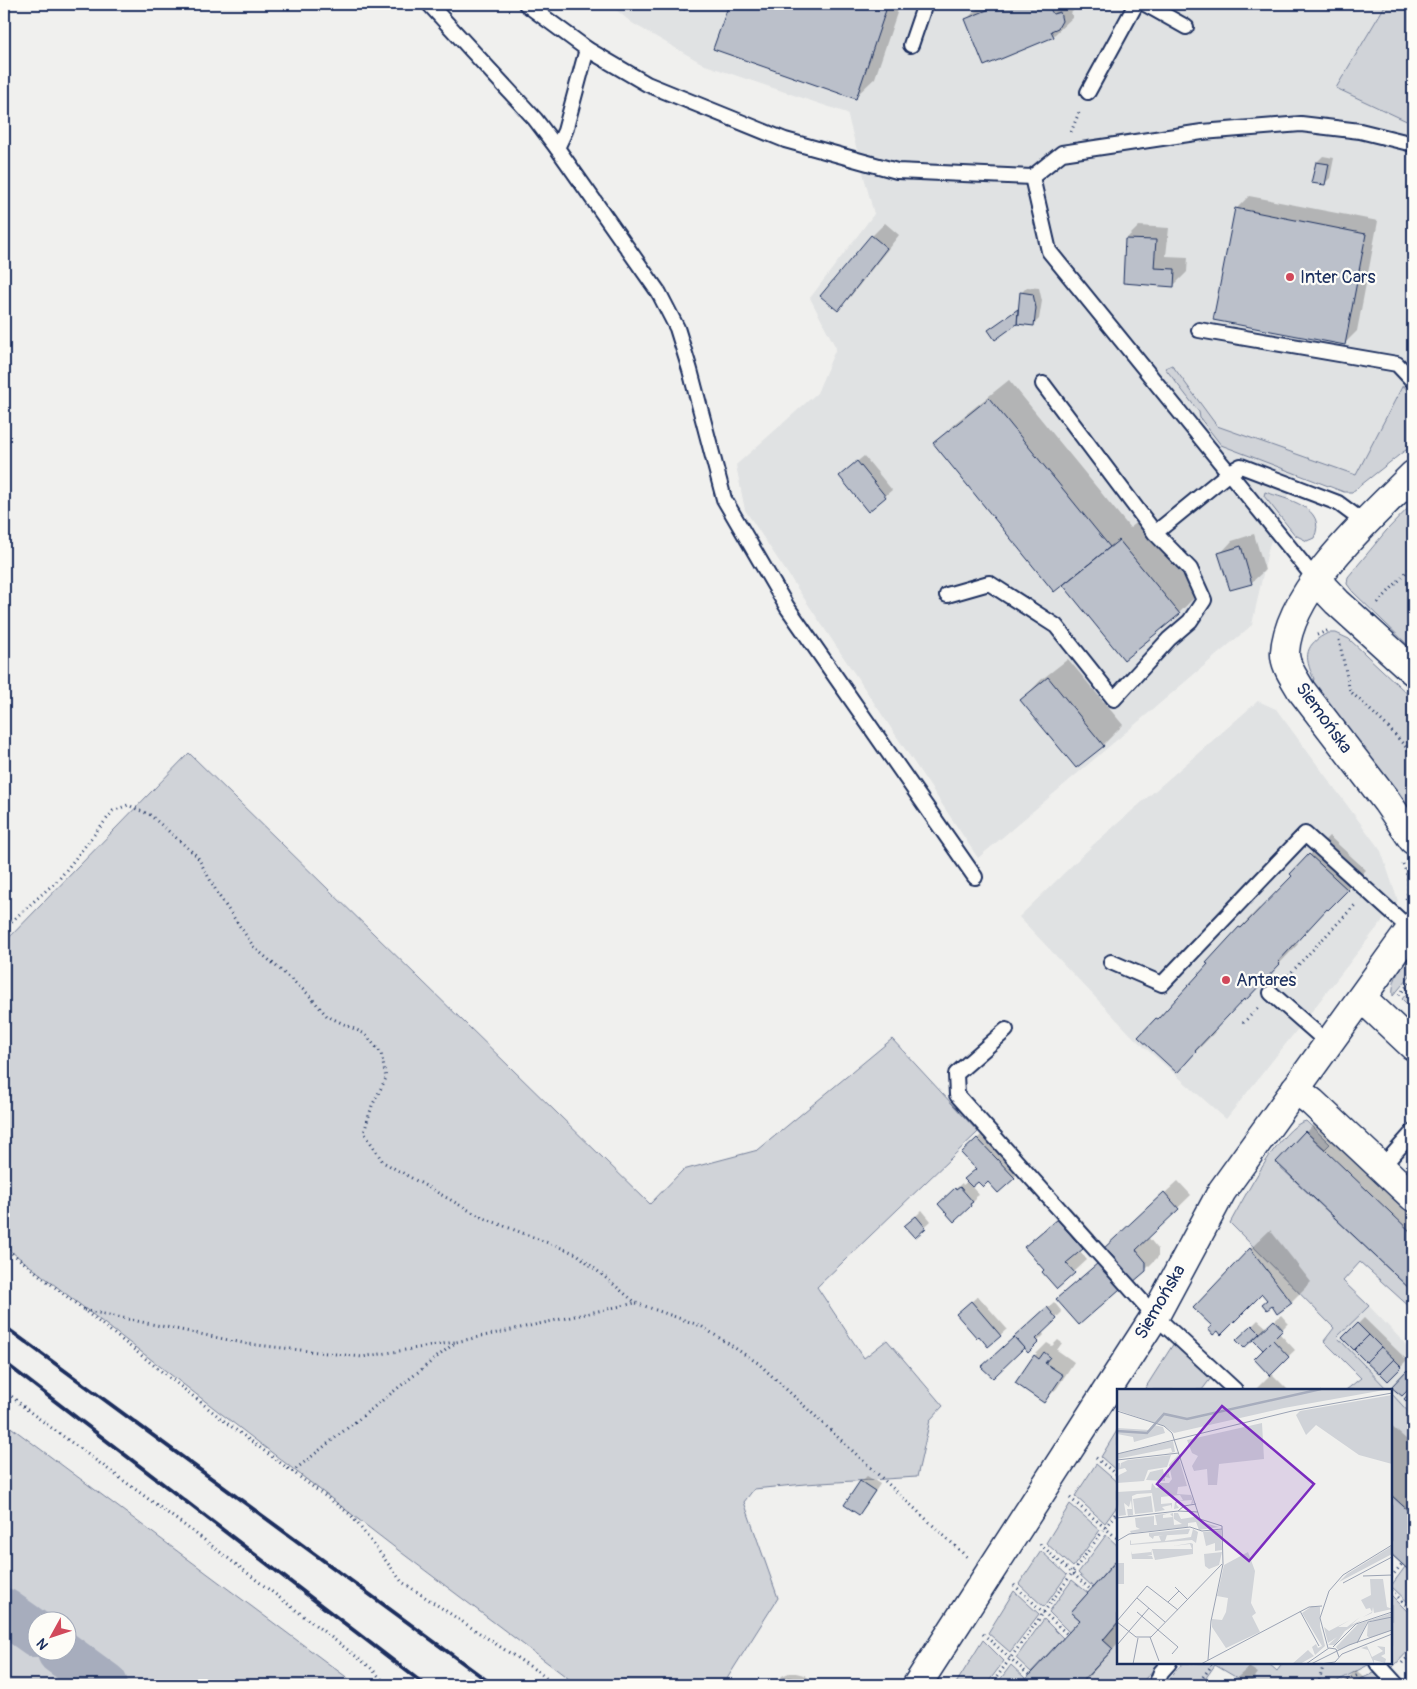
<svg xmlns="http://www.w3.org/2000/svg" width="1417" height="1689" font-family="Pangolin,sans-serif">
<rect width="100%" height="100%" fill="#f0f0ee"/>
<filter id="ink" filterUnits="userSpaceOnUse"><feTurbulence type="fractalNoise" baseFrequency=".02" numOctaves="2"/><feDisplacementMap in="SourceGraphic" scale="10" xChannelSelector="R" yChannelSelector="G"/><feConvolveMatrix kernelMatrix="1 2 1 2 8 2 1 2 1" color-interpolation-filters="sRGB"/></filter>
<g filter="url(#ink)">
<g fill="#e0e2e3">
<path d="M609,4H1386L1336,88L1413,115V407L1356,476L1303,456L1269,546L1252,625L978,858L745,510L736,465L817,393L836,348L810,298L874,214L847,113L705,65L632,23Z"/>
<path d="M1258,701L1276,709L1381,851L1398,901L1304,1021L1226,1119L1134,1038L1019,917L1094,844Z"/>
<path d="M1369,1306L1413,1352V1417L1391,1393V1390H1388L1336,1337Z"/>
</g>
<g fill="#d0d3d8" stroke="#76819b" fill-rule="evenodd">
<path d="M1386,4H1413V124L1336,88Z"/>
<path d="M1172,365L1217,426L1356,475L1403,385L1413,397V446L1403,452L1352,492H1344L1221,445L1200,418L1199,412L1165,368Z"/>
<path d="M1265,492C1286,499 1328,507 1314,538L1307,541L1295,535L1264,496Z"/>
<path d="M1413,503V650L1353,592L1347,584L1348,577L1386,531Z"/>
<path d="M1328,633H1336L1349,639L1413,699V813L1313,682L1314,679C1303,656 1305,644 1328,633Z"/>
<path d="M189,753L650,1204L683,1170L758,1150L892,1039L978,1132L817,1287L864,1358L887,1340L943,1406L930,1420L917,1477L805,1484L754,1489L744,1502L778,1598L723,1685H577L398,1550L4,1246V943Z"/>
<path d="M1413,952V972L1393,996C1391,978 1403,965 1413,952Z"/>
<path d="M1413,986V1010L1402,999Z"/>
<path d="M1306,1121L1330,1144L1325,1149L1305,1131L1276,1163L1413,1292V1307L1412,1309L1360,1262L1343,1281L1369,1306L1337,1337L1388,1390H1346L1361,1378L1324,1341L1334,1328L1230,1223C1243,1200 1281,1125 1306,1121Z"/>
<path d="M1174,1343L1211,1378L1202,1390H1144Z"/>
<path d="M1391,1393L1413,1417V1515L1391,1495Z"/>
<path d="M4,1422L357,1685H4ZM38,1622H68V1652H38Z"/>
<path d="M1118,1429V1472L1101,1457Z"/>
<path d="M1096,1464L1118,1483V1505L1105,1523L1075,1496Z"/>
<path d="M1070,1504L1100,1530L1073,1567L1046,1543Z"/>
<path d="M1106,1535L1118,1546V1558L1093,1587L1078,1573Z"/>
<path d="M1041,1551L1067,1575L1044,1607L1019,1584Z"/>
<path d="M1405,1567L1413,1574V1607L1391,1586Z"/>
<path d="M1072,1580L1088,1593L1071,1612L1080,1620L1069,1632L1049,1612Z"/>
<path d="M1014,1591L1039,1614L1010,1652L988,1633Z"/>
<path d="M1391,1595L1413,1617V1646L1392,1668L1388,1663H1391Z"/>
<path d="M1044,1619L1063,1638L1031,1672L1016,1658Z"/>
<path d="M1118,1623V1663H1160L1144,1680L1142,1685H1080L1113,1649L1103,1640Z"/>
<path d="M983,1640L1004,1661L986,1685H955Z"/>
<path d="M1183,1663H1268L1277,1671L1283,1663H1365L1368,1665L1330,1685H1249L1215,1665L1201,1685H1163Z"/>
<path d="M1011,1665L1025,1678L1019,1685H996Z"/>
<path d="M1374,1673L1386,1685H1347Z"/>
</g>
<g fill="#0003">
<path d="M730,4H900L875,78L855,97L715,48Z"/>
<path d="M982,4H1080L1071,13L1073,17L1053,36L966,20Z"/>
<path d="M1323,156L1334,158L1330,178L1324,184L1317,162Z"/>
<path d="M1249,196L1378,221L1357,331L1344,344L1236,209Z"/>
<path d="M885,223L899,235L850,297L837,310L872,236Z"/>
<path d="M1139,226L1169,228L1166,256L1188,257L1187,272L1174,285L1124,282L1126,239Z"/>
<path d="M1027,287L1039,288L1042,301L1039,319L1033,325L1017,323L996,338L990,330L1019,308L1021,293Z"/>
<path d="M1009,380L1130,528L1139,521L1198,594L1179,613L1124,658L1063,584L935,444L954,424Z"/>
<path d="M864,456L892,490L868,510L847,470Z"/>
<path d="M1254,534L1265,570L1252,582L1230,589L1220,554L1232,541Z"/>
<path d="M1068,659L1123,725L1103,745L1077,767L1022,700L1041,680Z"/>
<path d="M1329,836L1366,870L1328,908L1296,942L1298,944L1265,979L1245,998L1213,1030L1215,1032L1177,1071L1157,1019L1177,1000L1240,928L1259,908L1261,910L1294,876L1310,855Z"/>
<path d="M1326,1112L1413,1196V1291L1278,1162Z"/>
<path d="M990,1126L1027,1165L1014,1177L978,1180L971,1186L979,1195L976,1197V1199L955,1220L940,1204L962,1183L963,1185L968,1181L977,1168L963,1153Z"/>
<path d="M1178,1181L1191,1195L1148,1237L1158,1249V1257L1145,1270L1117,1237Z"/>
<path d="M1070,1207L1095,1235L1079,1250L1087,1260L1074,1272L1045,1270L1025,1247Z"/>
<path d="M922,1210L931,1221L915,1236L912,1220Z"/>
<path d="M1270,1230L1311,1282L1291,1302L1278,1312L1262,1292L1214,1325L1250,1249Z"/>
<path d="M1104,1258L1125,1282L1079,1323L1064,1293Z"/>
<path d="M978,1296L1007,1329L989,1345L964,1308Z"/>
<path d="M1054,1302L1062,1312L1042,1332L1044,1335L1028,1351L1024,1346L989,1361Z"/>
<path d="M1281,1315L1288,1323L1279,1333L1295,1350L1271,1373L1288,1390H1255L1271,1374L1264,1350L1253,1338L1238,1340L1258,1320L1267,1328Z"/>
<path d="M1364,1318L1407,1360L1388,1379L1344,1338Z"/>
<path d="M1058,1340L1062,1343L1057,1350L1074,1362L1057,1388L1044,1401L1034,1356L1047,1343L1052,1346Z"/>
<path d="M1413,1366V1383L1402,1395L1393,1387Z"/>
<path d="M1391,1426L1413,1445V1572L1391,1552Z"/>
<path d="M867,1476L880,1484L865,1507L859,1513L861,1482Z"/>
<path d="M1118,1560V1644L1081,1685H1021L1082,1620L1073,1612Z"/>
<path d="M1249,1667L1258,1673L1250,1684L1251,1685H1229Z"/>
<path d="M1356,1670L1373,1685H1341Z"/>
<path d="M789,1673H796L804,1675L810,1679L815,1685H773L782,1676Z"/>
</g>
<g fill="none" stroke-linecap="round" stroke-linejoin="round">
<g stroke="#a7adbd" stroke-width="46">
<path d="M4,1611L38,1635"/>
<path d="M60,1652L105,1685"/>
</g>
</g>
<g fill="#bbc0ca" stroke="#1b2f5e">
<path d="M666,4H687L685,10Z"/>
<path d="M729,4H888L856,99L713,49Z"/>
<path d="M1002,4H1050L1048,5L1053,14L1060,12L1062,21L1058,28L1051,31L1054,37L984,66L965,19Z"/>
<path d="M1316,162L1329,164L1325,185L1311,183Z"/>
<path d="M1235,208L1366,234L1345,345L1213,320Z"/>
<path d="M871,235L887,248L838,311L820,296Z"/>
<path d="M1125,239L1156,240L1154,268L1175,269L1174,287L1123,283Z"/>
<path d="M1020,292L1033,294L1036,308L1034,326L1017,324Z"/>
<path d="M1018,309L1017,324L995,340L988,330Z"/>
<path d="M989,398L1110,547L1054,592L933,443Z"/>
<path d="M857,461L886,497L868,512L839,476Z"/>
<path d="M1119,540L1180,614L1124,660L1063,585Z"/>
<path d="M1241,546L1252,584L1230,590L1218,553Z"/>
<path d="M1048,677L1104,746L1076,768L1020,700Z"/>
<path d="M1309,854L1348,890L1328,910L1327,909L1278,962L1280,964L1245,1001L1244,999L1195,1051L1196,1052L1177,1073L1138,1037L1156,1018L1158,1019L1208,964L1206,963L1239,927L1241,928L1292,876L1290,874Z"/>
<path d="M1305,1131L1413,1234V1292L1276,1162Z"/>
<path d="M977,1138L1015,1178L998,1193L988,1182L983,1187L978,1182L972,1187L964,1179L976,1169L961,1153Z"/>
<path d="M960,1187L973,1202L970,1204L971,1206L954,1222L938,1204L955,1188L956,1190Z"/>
<path d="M1164,1192L1179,1209L1136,1250L1146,1262V1271L1132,1283L1102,1250Z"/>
<path d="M916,1216L926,1228L915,1238L904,1226Z"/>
<path d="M1057,1219L1083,1249L1066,1263L1075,1273L1057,1289L1042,1272L1044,1270L1024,1247Z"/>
<path d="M1250,1248L1292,1303L1277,1314L1272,1306L1267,1310L1262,1304L1267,1300L1262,1294L1221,1335L1218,1331L1213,1335L1208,1329L1212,1326L1193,1308Z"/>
<path d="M1098,1263L1120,1289L1079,1325L1056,1299Z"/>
<path d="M971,1301L1001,1336L988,1347L979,1336L977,1338L956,1314Z"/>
<path d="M1047,1307L1057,1319L1036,1339L1039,1342L1028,1353L1014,1337Z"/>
<path d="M1274,1320L1283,1330L1263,1350L1253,1340Z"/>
<path d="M1357,1323L1369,1335L1354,1350L1342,1338Z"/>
<path d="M1252,1325L1260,1333L1244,1348L1236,1340Z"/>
<path d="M1369,1335L1381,1347L1366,1362L1354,1350Z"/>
<path d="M1014,1337L1024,1348L993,1378L981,1367Z"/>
<path d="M1273,1340L1289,1357L1270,1376L1254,1359Z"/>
<path d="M1381,1347L1394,1359L1379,1374L1366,1362Z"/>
<path d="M1044,1352L1050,1357L1045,1363L1063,1375L1044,1403L1015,1383L1034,1355L1039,1359Z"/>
<path d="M1394,1359L1402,1367L1388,1381L1380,1373Z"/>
<path d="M1407,1370L1413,1375V1385L1402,1396L1391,1387Z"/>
<path d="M1413,1389V1408L1404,1399Z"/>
<path d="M860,1481L875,1491L859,1515L844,1505Z"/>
<path d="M1391,1495L1413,1515V1574L1391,1554Z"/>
<path d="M1118,1559V1622L1103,1640L1113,1649L1079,1685H1020L1080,1620L1071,1612Z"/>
<path d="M790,1678L798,1680L804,1685H771L782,1679Z"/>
<path d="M1235,1679L1244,1685H1230Z"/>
</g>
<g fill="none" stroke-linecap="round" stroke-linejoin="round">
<defs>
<g id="service">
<path d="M429,4L535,119L557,148"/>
<path d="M526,4L587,49L647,84L785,140L897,171L1032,177L1062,153L1202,132L1301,124L1360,131L1413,144"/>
<path d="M1145,4L1186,27"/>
<path d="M911,45L925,4"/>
<path d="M587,49L565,131L557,148L659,293L677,328L690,370L724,499L787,607L975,877"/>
<path d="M1088,92L1136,4"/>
<path d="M1032,177L1049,251L1316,580"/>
<path d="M1199,330L1397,364L1413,381"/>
<path d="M1043,384L1155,533"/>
<path d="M947,595L989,583L1056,626L1114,699L1169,639L1190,621L1204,600L1190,569L1155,533L1230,472L1241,466L1338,503L1365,523"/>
<path d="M1111,962L1162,984L1305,834L1411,930"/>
<path d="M1271,993L1328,1043"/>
<path d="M1006,1030L956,1074L957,1095L1155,1316L1235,1390"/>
<path d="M1382,1167L1413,1132"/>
<path d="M1377,1663L1397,1685"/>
<path d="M1156,1685L1161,1672L1169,1663"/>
</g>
<g id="minor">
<path d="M1413,475C1371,517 1289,589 1285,652C1284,665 1295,679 1301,690L1387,802L1413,840"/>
<path d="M1316,580L1337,602L1413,671"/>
<path d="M1362,998L1413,1046"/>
<path d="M1295,1089L1312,1102L1413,1197"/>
<path d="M917,1685L1155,1316L1222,1191L1413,926"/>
</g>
</defs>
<use href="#service" stroke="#1b2f5e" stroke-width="18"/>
<use href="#minor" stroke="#1b2f5e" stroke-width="31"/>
<g stroke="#1b2f5e" stroke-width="3" stroke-dasharray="1 4" stroke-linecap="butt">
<path d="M1071,132L1080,110"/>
<path d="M1378,603L1413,565"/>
<path d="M1317,635L1329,630"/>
<path d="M1339,640L1350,691L1387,726L1413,755"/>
<path d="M1403,864C1408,875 1410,888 1406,899"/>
<path d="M4,928L59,879L113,811L128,805L150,815L197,856L219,896L254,947L308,994L327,1016L365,1034L381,1053L386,1078L372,1106L364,1132L383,1162L481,1217L577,1254L636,1303L701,1326L758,1363L968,1558"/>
<path d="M1285,979L1355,905"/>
<path d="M1399,995L1413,979"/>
<path d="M1243,1023L1259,1007"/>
<path d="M4,1247L232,1427L351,1515L402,1582L540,1673L554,1685"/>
<path d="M84,1310L248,1344L362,1357L455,1342"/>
<path d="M4,1390L30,1412L203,1539L370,1667L387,1685"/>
<path d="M1096,1458L1118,1476"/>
<path d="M292,1472L456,1342L635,1303"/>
<path d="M1070,1498L1118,1539"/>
<path d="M1040,1544L1091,1590"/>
<path d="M1391,1577L1402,1564"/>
<path d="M1014,1585L1067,1634"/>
<path d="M1391,1590L1413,1612"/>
<path d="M983,1634L1029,1675"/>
<path d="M1402,1663L1413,1652"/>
<path d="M991,1685L1118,1510"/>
<path d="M1197,1685L1212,1665L1209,1663"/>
<path d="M1318,1685L1324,1663"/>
<path d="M1338,1685L1360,1674"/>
</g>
<use href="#service" stroke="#fdfcf7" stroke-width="14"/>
<use href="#minor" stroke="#fdfcf7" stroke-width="28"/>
<g stroke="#1b2f5e" stroke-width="4">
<path d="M4,1326L493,1685"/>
<path d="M4,1362L425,1685"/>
</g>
</g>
</g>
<g fill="#d1495b" stroke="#fdfcf7" stroke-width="2">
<circle cx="1290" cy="277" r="5"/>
<circle cx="1226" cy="980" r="5"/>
</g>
<g text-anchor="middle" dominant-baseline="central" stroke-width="4.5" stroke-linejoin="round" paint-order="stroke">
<g font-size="18" fill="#1b2f5e" stroke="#fdfcf7" text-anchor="start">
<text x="1300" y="277">Inter Cars</text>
<text x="1236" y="980">Antares</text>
</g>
<g font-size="18" fill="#1b2f5e" stroke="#fdfcf7">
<text transform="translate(1324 718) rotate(54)">Siemońska</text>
<text transform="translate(1160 1302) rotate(-60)">Siemońska</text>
</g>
</g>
<g transform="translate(1117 1389)">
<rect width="275" height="275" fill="#f0f0ee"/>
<path d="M0,0H273L167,19L57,44L47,37L0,21ZM275,6V75L242,66L199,36L189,46L179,26L183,22ZM145,34L147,70L102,75L100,96H91L90,80L77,82L75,77L81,67L75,64L70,51ZM37,36L46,38L48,44L17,53L16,48L0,45V39L33,41ZM56,52L58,63L48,65L55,63L54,59L0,70V65ZM54,66L50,78L31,81L27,92L0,94V87L12,85L0,87L10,82L8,79L0,81V74H3L4,79V74L11,71ZM61,66L70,97L61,98L60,105L74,106L77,114L74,115L75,111L62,112L59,115L62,119L57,120L58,113L66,111L63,106L44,108V115L55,114V120L54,116L45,118L48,121L38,123L35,104L20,105L15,107L16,126L11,127L10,120H15L14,111L12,118L7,114L9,126L2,127L0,103L34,101L35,94L39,99L43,98V94H52L55,90L52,76ZM50,79L53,89L48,88V92L29,91L33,83L46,80L47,86L51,85ZM34,107L36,123L18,125L16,110ZM53,124L46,126V129L56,128L53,125L56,124L57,136L65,135L57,130V124H61L64,130L77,128L79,125L84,133L102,138L82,141L79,133L71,134V138L14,144L13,142L23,140L19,138L18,129L37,127V136H40L38,126ZM70,140H73L71,145L37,147L36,150L32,147V144ZM76,140L81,143L79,154L75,151L13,156V152L14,151V155L44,152L42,147L50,146L48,152L74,148ZM104,141L105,161L98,162V154L89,157L86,143ZM74,154L76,155V165L38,171L35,160H75L73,155L56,157ZM275,157V165L222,193L230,185ZM34,160L35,166L30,167H35L36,170H15L14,162L15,165L34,163ZM105,163L102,176L92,180L88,177L87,165ZM131,163L138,182L134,214L139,224L135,227L143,243L109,259L95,238V230L105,231L109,223L111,209L100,207L107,176ZM0,174H7V195H0ZM253,190H266L270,218L275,220L257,224L256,218L255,224L246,228L255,223L253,219L249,220L244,211L254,206ZM195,217L203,218V237L208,257L198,266L195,258L199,255L201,259L205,257L185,224ZM275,224V227L250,233L241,253L221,261L219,258L241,235ZM269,227L275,228V241L253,249L250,247L251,234ZM243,228L234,236L245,231L228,242L218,256H211L220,248L211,254L207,238L212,242L233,231L221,238H230ZM250,257L255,268L266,262L260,257L268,258V265L264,267L269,270L268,274L257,271V275L251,261L244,259ZM191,261L197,267L183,275H175Z" fill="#d0d3d8"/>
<path fill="none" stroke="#a7adbd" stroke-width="2.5" d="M0,42L30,44L47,25L70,30L204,0"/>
<path fill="none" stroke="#9ba3b4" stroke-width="1" d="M0,22L47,37L55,44L83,130L105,137L106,175L94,232L91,271M0,65L175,22L275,4M0,71L62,64M61,122L67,117L79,115M0,129L61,122L81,123M0,152L12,145L73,138L85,142L105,140M246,187L275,186M226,194L275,168M58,198L70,210M20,209L48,233M51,213L62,202M183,222L202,257M20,223L61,258L55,265M0,232L30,197L61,221M0,233L19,248H34L105,175M33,248L42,272M240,254L251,233L275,228M0,256L32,219M216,258L239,235L275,223M211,259L203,229L212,202L226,186L275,156M16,275L21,249M84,275L192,218L205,217M189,275L212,259L219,260L222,268M194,275L232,256L275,241M203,275L218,273L225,265L275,245"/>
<path fill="#7b2cbf" fill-opacity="0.15" stroke="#7b2cbf" stroke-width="2.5" d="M105,17L197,95L132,172L40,95Z"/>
<rect width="275" height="275" fill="none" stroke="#1b2f5e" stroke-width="2.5"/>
</g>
<rect width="1417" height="1689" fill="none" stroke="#fdfcf7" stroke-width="20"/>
<rect x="10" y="10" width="1397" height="1669" fill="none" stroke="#1b2f5e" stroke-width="2" filter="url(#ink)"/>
<g transform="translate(52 1636) rotate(230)"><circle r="24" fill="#fdfcf7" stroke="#a3aaba"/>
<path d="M0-4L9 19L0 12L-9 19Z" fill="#d1495b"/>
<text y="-8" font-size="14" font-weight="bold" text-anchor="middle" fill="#1b2f5e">N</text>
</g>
</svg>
